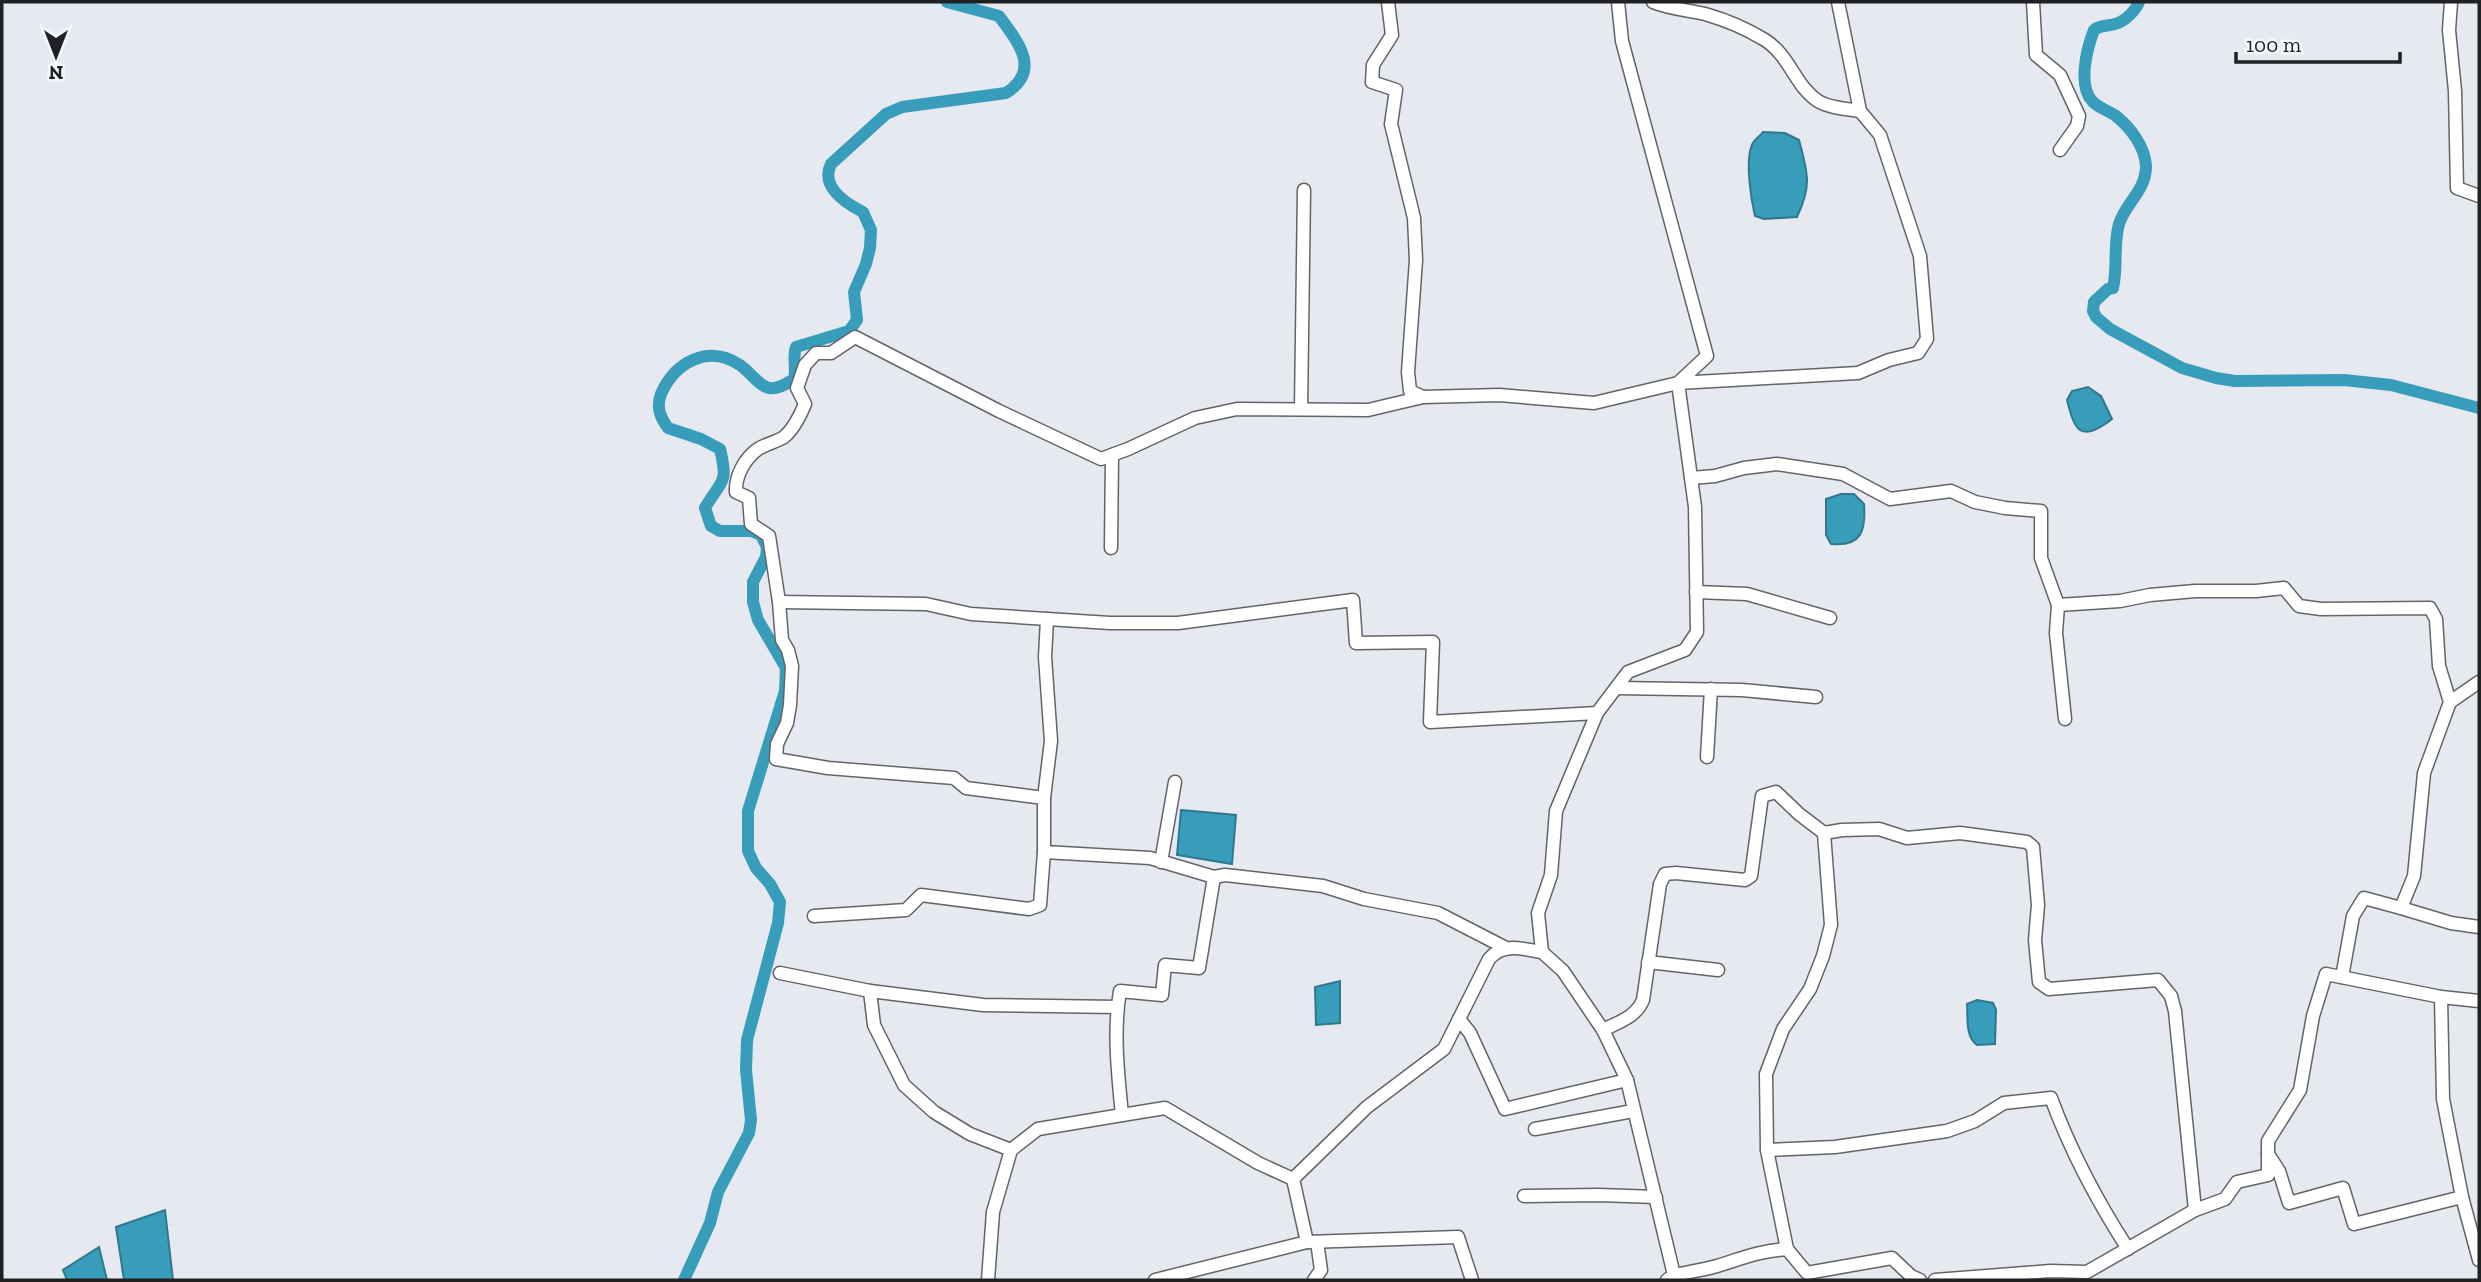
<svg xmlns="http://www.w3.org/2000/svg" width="2481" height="1282" font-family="'Zilla Slab',serif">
<rect width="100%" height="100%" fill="#e6e9ef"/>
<g fill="#379dbb" stroke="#30788d" stroke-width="2">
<path d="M1763,132L1785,133L1799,140C1808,174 1812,185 1797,217L1764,219L1755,216C1751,199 1745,161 1752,145C1753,141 1760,136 1763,132Z"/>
<path d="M2088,387L2101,396L2112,419C2081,443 2075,432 2067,400L2072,391Z"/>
<path d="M1841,494H1854L1864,504C1866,530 1862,547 1831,544L1826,535V499Z"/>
<path d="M1181,810L1236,815L1232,864L1177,855Z"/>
<path d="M1340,981V1023L1316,1025L1315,987Z"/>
<path d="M1977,1000L1993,1003L1996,1010L1995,1044L1977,1045C1965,1036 1968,1018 1967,1004Z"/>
<path d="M165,1210L173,1280H124L116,1227Z"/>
<path d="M99,1247L107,1280H67L63,1270Z"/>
</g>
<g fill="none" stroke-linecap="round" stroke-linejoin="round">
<g stroke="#379dbb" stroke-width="12">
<path d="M2139,2C2136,10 2126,20 2118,23C2109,27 2102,24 2094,30C2087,48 2077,86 2093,102C2099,108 2109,111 2116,116C2131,128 2145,147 2146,166C2146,191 2126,202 2119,224C2113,245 2118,267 2113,288L2108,289L2094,302L2093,311L2096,317L2110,329L2182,368L2216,378L2235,381L2344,380L2391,385L2479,408"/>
<path d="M684,1280L710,1223L718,1192L749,1133L751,1120L746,1070L747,1040L778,923L780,902L770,884L756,868L748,851V811L785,691L786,668L758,620L753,602V582L766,557L767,547L761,535L751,531H720L711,526L705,508C721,479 729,486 720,449L701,439L668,428C660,417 656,407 661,394C675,362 708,344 740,365C749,371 759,386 769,388C778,390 787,383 794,379C797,368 792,358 796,347L849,331L857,320L854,292L866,264L870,248L871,230L863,212C845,203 820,186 831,164L886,114L902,107L1006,93C1042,70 1018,42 999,16L947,2"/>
</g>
<defs>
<g id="minor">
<path d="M1388,2L1392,35L1373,65L1372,82L1396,90L1391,124L1414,218L1416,260L1408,372L1410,391L1423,397"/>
<path d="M1653,2C1670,9 1688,10 1705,14C1726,20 1747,29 1765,40C1790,56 1795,86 1818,101C1829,108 1848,109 1860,111"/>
<path d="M2033,2L2036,55L2060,75L2079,116L2077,126L2060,150"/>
<path d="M2451,2L2449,30L2455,91L2457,188L2479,196"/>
<path d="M1301,409L1304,190"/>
<path d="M1691,478L1715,476L1744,468L1777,464L1843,474L1890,499L1951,491L1975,502L2005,508L2041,511V558L2058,605L2120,601L2150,595L2195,591H2256L2284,588L2299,606L2321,609L2430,608L2436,619L2439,666L2450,702"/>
<path d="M1111,548L1112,455"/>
<path d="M1696,592L1747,594L1830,618"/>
<path d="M779,602L926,604L971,614L1110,623H1178L1353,600L1356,643L1433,642L1430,722L1597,713"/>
<path d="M2058,605L2056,633L2065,719"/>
<path d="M1616,688L1742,690L1816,697"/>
<path d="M1707,757L1711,689"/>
<path d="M1044,798L1051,741L1045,657L1047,619"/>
<path d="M1161,862L1175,782"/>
<path d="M2401,908L2451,923L2479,927"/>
<path d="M814,916L906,910L921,895L1029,909L1040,905L1044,852"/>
<path d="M1504,947L1438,913L1364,899L1323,886L1225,875L1214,877L1150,858L1044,852V798L966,788L954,778L828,768L776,759L777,744L787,723L790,705L792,666L788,650L782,640L779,602L769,536L751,524L749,498L736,492C735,476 745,458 758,449C766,444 776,442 784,437C794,429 800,416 805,404L797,388L805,365L816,353H831L855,337L999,411L1101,459L1128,449L1195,418L1237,409L1368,410L1423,397L1499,395L1594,403L1678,383L1707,356L1622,41L1618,2"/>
<path d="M1648,962L1718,970"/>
<path d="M780,973L870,991L983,1005L1117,1007"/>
<path d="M2342,977L2353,916L2364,898L2401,908L2414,876L2424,773L2450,702L2479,682"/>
<path d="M870,991L874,1025L904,1085L934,1112L970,1134L1011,1150"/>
<path d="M2441,997L2479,1001"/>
<path d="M1459,1019L1470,1033L1505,1109L1627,1080"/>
<path d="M1603,1030C1619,1022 1636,1017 1643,1000L1660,884L1665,874L1676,873L1745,880L1751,876L1762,796L1776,792L1799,814L1824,833L1842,830L1879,829L1907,838L1960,833L2027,842L2033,847L2038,905L2035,940L2039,982L2049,989L2158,980L2171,996L2175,1011L2195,1210"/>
<path d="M1122,1115L1165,1108L1258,1163L1293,1179"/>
<path d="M1535,1129L1633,1111"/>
<path d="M1767,1150L1835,1147L1947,1131L1975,1121L2004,1103L2051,1098C2071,1152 2097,1201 2128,1249"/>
<path d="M2268,1154L2279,1171L2289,1203L2343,1188L2354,1224L2462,1197"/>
<path d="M1524,1196L1599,1195L1656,1197"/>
<path d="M1307,1242L1293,1179L1367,1107L1444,1049L1489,959C1503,942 1523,949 1542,952"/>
<path d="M1787,1249L1767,1150L1766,1074L1783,1029L1810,989L1823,956L1831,925L1824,833"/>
<path d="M1674,1275C1688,1272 1703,1270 1717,1266C1743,1258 1759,1251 1787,1249L1807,1273L1892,1258L1911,1276L1920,1280"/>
<path d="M988,1280L993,1212L1011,1150L1038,1129L1122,1115C1118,1074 1113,1032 1120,991L1162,995L1165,965L1199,968L1214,877"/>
<path d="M1155,1280L1307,1242L1458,1237L1472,1280"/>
<path d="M1314,1280L1321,1270L1317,1242"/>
<path d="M1667,1280L1674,1275L1627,1080L1603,1030L1563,971L1542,952L1538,913L1551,875L1556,811L1597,713L1628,672L1685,650L1697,632L1695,507L1678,383L1858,373L1889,360L1918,353L1927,339L1920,256L1880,135L1860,111L1838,2"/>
<path d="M1935,1280L2050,1271L2087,1272L2195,1210L2225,1199L2237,1182L2268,1175V1141L2300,1090L2313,1016L2326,974L2441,997L2443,1099L2462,1197L2479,1260"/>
</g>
</defs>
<use href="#minor" stroke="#626469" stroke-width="15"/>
<use href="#minor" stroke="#fff" stroke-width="12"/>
</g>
<rect width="2481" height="1282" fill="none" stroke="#202123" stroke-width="7"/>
<g transform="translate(56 56) rotate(180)" stroke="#f3f6fc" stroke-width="5" paint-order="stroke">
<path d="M0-5L12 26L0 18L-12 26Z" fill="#202123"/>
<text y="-10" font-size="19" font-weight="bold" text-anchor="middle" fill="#202123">N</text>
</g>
<path d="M2236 52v10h164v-10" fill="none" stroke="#202123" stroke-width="3.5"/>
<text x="2246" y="52" font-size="21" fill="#202123" stroke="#f3f6fc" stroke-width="5" paint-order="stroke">100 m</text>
</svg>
